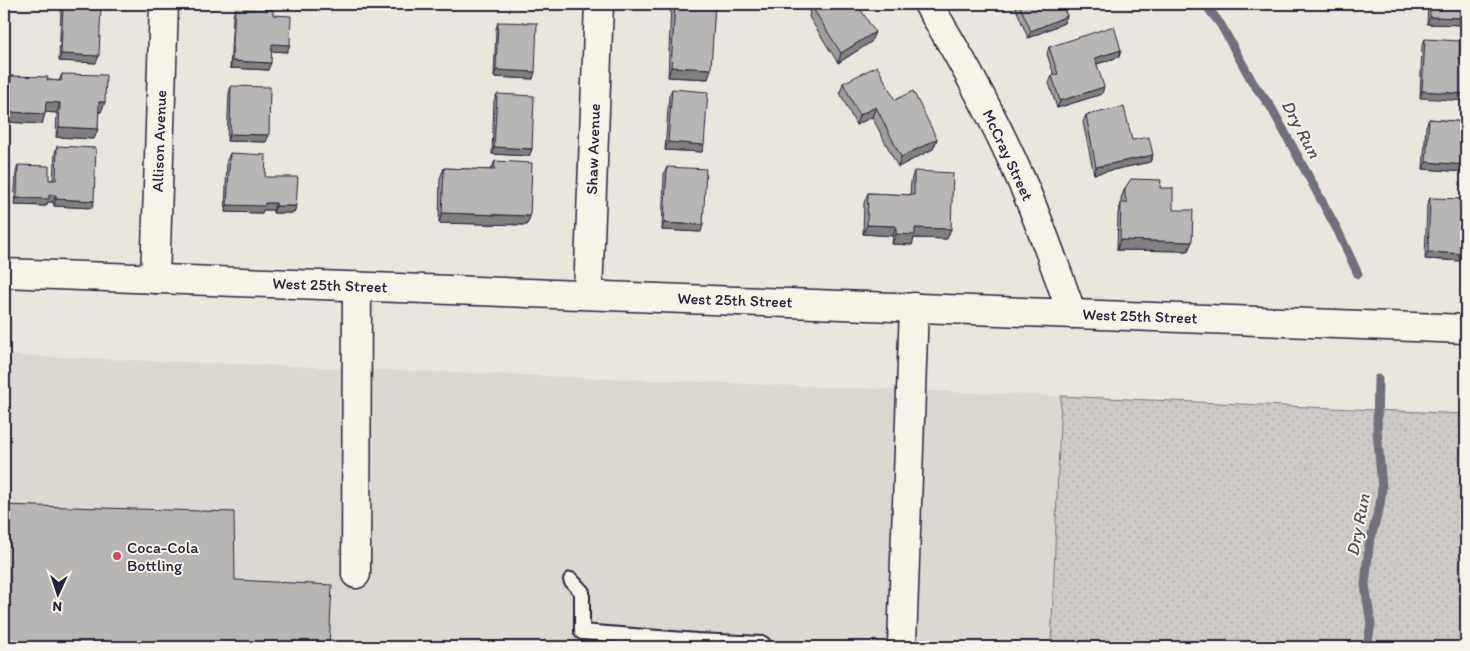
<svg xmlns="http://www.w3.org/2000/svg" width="1470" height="651" font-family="Itim,sans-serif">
<defs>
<pattern id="grass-dots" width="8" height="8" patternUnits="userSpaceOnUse" patternTransform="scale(1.25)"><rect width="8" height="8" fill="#cdc9c6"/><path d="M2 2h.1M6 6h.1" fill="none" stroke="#b0acab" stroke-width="1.8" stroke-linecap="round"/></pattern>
</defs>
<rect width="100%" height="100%" fill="#eae6de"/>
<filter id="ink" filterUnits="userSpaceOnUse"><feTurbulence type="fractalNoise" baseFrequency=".02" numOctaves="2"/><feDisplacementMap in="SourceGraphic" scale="10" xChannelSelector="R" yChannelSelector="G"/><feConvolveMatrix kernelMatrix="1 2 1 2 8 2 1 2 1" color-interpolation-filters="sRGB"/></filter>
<g filter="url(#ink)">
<path fill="#dbd8d2" d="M4,355L1061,396L1051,647H4Z"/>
<path fill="url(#grass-dots)" stroke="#787680" d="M1061,396L1466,414V647H1051Z"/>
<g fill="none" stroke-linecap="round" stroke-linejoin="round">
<g stroke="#716f7b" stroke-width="9">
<path d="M1205,4L1221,25L1253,83L1271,107L1338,231L1358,274"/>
<path d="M1367,647L1371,624L1365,585L1369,545L1380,505L1382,488L1377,430L1378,379"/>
</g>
<defs>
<path id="lane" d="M571,580L582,592V632L697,641L763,644V647"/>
<g id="street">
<path d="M928,4C963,61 995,120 1022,182C1041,225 1056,269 1072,314"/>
<path d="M155,279L164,4"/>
<path d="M588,294L599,4"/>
<path d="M356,574L357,286"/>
<path d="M902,644L914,307"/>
</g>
<path id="secondary" d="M4,273L1466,329"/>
</defs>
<use href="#lane" stroke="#22223b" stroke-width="18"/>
<use href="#street" stroke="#22223b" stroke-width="31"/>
<use href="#secondary" stroke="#22223b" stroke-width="31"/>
<use href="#lane" stroke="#f7f3e8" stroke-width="14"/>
<use href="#street" stroke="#f7f3e8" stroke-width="28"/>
<use href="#secondary" stroke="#f7f3e8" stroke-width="28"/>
</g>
<g fill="#9e9d9c" stroke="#22223b">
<path d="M63,4L96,63L59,61L61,10Z"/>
<path d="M671,4H715L708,79L668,77Z"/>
<path d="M804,4H857L871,42L838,63L809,17L810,13Z"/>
<path d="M1014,4H1062L1067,16L1064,23L1028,38Z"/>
<path d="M1428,4H1466V25L1427,24Z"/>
<path d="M235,9L273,15L287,52L271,51L268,70L230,68L233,16Z"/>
<path d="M498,22L533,79L494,77L496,29Z"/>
<path d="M1425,39L1459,59L1420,98L1422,46Z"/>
<path d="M1049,47L1121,50L1119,57L1097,64L1102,94L1057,108L1049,83L1052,76L1054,75L1047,54Z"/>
<path d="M62,74L105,102L101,112H98V129L94,139L56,137L57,113L45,112L42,124L6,122L7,86L11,76L59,81Z"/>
<path d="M843,83L895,100L937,139L933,149L898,167L872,117L856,125L840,93Z"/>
<path d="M231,86L266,142L227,141L229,93Z"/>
<path d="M672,89L702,152L665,150L669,96Z"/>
<path d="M497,94L532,149L529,156L492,154L494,101Z"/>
<path d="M1086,115L1132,140L1153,155L1150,162L1094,174L1083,122Z"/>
<path d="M1429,119L1466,122V168L1465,172L1423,169L1426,126Z"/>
<path d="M57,146L94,201L92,208L54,206L53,202H48L46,206L14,205L16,172L18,165L49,180H53L55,153Z"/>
<path d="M230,153L265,177L296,206L294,213H273V210H263L262,213L225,212L227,160Z"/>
<path d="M495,161L530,216L527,225L439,223L440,178L444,168L491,170Z"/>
<path d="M667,167L701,232L662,230L664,174Z"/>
<path d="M914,171L947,239L914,238L912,245L892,244L893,236L863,234L864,203L868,193L910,195L911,181Z"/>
<path d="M1125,188H1160L1173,210L1188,251L1117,250L1118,213L1121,204V198Z"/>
<path d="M1430,198L1463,261L1425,259L1427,205Z"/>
</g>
<g fill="#817f7f" stroke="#22223b">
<path d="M496,4H535L534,7L495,5Z"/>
<path d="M1067,16L1064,23L1028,38L1031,31Z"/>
<path d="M1430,17L1466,18V25L1427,24Z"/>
<path d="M875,32L871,42L838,63L841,53Z"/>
<path d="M272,44L290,45L287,52L269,51Z"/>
<path d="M1121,50L1119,57L1093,65L1095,58Z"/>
<path d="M61,54L99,56L96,63L59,61Z"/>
<path d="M232,61L271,63L268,70L230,68Z"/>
<path d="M671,67L711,69L708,79L668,77Z"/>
<path d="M496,70L535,72L533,79L494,77Z"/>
<path d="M1104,87L1102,94L1057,108L1060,101Z"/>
<path d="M1422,91L1466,94V101L1420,98Z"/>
<path d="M46,102L60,103L57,113L42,112Z"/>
<path d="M99,102H105L101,112H95Z"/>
<path d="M876,107L872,117L856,125L859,115Z"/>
<path d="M10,112L45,114L42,124L6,122Z"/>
<path d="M59,127L98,129L94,139L56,137Z"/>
<path d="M230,134L269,135L266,142L227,141Z"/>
<path d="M937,139L933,149L898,167L901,157Z"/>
<path d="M668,142L704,145L702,152L665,150Z"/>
<path d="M494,147L532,149L529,156L492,154Z"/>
<path d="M1153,155L1150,162L1094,174L1096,167Z"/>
<path d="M1426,162L1466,165V168L1465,172L1423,169Z"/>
<path d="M49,195H56L53,202H48L46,206L14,205L17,198Z"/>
<path d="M56,199L94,201L92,208L54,206Z"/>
<path d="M265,203H276L273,210H263L262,213L225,212L227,205Z"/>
<path d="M276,206H296L294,213H273Z"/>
<path d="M442,213L530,216L527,225L439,223Z"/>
<path d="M664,223L703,225L701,232L662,230Z"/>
<path d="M867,225L896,226L893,236L863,234Z"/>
<path d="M915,228L951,229L947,239L914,238L912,245L892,244L896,234Z"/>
<path d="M1120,240L1192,242L1188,251L1117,250Z"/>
<path d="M1428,252L1466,254L1463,261L1425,259Z"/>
</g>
<g fill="#b8b6b5" stroke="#22223b">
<path d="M63,4H101L99,56L61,54Z"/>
<path d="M675,4H715L711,69L671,67Z"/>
<path d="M814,4H857L875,32L841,53L812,7L816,6Z"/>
<path d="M1019,4H1062L1067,16L1031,31Z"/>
<path d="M1430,4H1466V18L1430,17Z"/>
<path d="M235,9L273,10V15L291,16L290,45L272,44L271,63L232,61Z"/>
<path d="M498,22L537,23L535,72L496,70Z"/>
<path d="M1114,26L1121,50L1095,58L1104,87L1060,101L1052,76L1058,74L1049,47Z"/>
<path d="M1425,39L1460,41L1459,59H1466V94L1422,91Z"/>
<path d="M877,66L895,100L913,91L937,139L901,157L876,107L859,115L843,83Z"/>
<path d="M62,74L106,75L105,102H99L98,129L59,127L60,103L46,102L45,114L10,112L11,76L48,77L47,80L61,81Z"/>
<path d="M231,86L270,87L269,135L230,134Z"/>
<path d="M672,89L708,92L704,145L668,142Z"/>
<path d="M497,94L534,96L532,149L494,147Z"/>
<path d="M1124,107L1132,140L1149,137L1153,155L1096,167L1086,115Z"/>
<path d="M1429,119L1466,122V165L1426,162Z"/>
<path d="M57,146L96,148L94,201L56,199V195H49V199L17,198L18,165L49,166V180H56Z"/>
<path d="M230,153L266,155L265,177H298L296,206H276V203H265L264,206L227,205Z"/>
<path d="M495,161L532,163L530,216L442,213L444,168L494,170Z"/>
<path d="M667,167L706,169L703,225L664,223Z"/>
<path d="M914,171L953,173L951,229L915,228V235L896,234V226L867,225L868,193L914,195Z"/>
<path d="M1131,179L1161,180L1160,188H1173V210H1193L1192,242L1120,240L1121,203H1128L1125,197V188Z"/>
<path d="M1430,198L1466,199V254L1428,252Z"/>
<path d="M4,505L234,512L235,580L332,585L329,647H4Z"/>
</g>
</g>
<circle fill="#d1495b" stroke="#f7f3e8" stroke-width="2" cx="117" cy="556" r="5"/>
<g text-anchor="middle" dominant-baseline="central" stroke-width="4" stroke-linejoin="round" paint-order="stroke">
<g font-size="16" fill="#22223b" stroke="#f7f3e8">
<text transform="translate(159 141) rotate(-88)">Allison Avenue</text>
<text transform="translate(593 149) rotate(-88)">Shaw Avenue</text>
<text transform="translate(1008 155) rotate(65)">McCray Street</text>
<text transform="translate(330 285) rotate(2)">West 25th Street</text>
<text transform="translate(735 300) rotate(2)">West 25th Street</text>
<text transform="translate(1140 316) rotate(2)">West 25th Street</text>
</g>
<g font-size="16" fill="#22223b" stroke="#f7f3e8" text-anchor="start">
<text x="127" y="547">Coca-Cola<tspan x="127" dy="18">Bottling</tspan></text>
</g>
<g font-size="18" font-style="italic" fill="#504f60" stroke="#f7f3e8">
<text transform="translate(1301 129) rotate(62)">Dry Run</text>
<text transform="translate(1358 525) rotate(-79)">Dry Run</text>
</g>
</g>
<rect width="1470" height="651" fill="none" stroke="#f7f3e8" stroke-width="20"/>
<rect x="10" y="10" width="1450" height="631" fill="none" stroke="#22223b" stroke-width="2" filter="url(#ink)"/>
<g transform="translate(58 594) rotate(183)" stroke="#f7f3e8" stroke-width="4" paint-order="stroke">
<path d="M0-4L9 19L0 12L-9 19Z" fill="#22223b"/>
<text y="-8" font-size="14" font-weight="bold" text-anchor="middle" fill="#22223b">N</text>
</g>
</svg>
